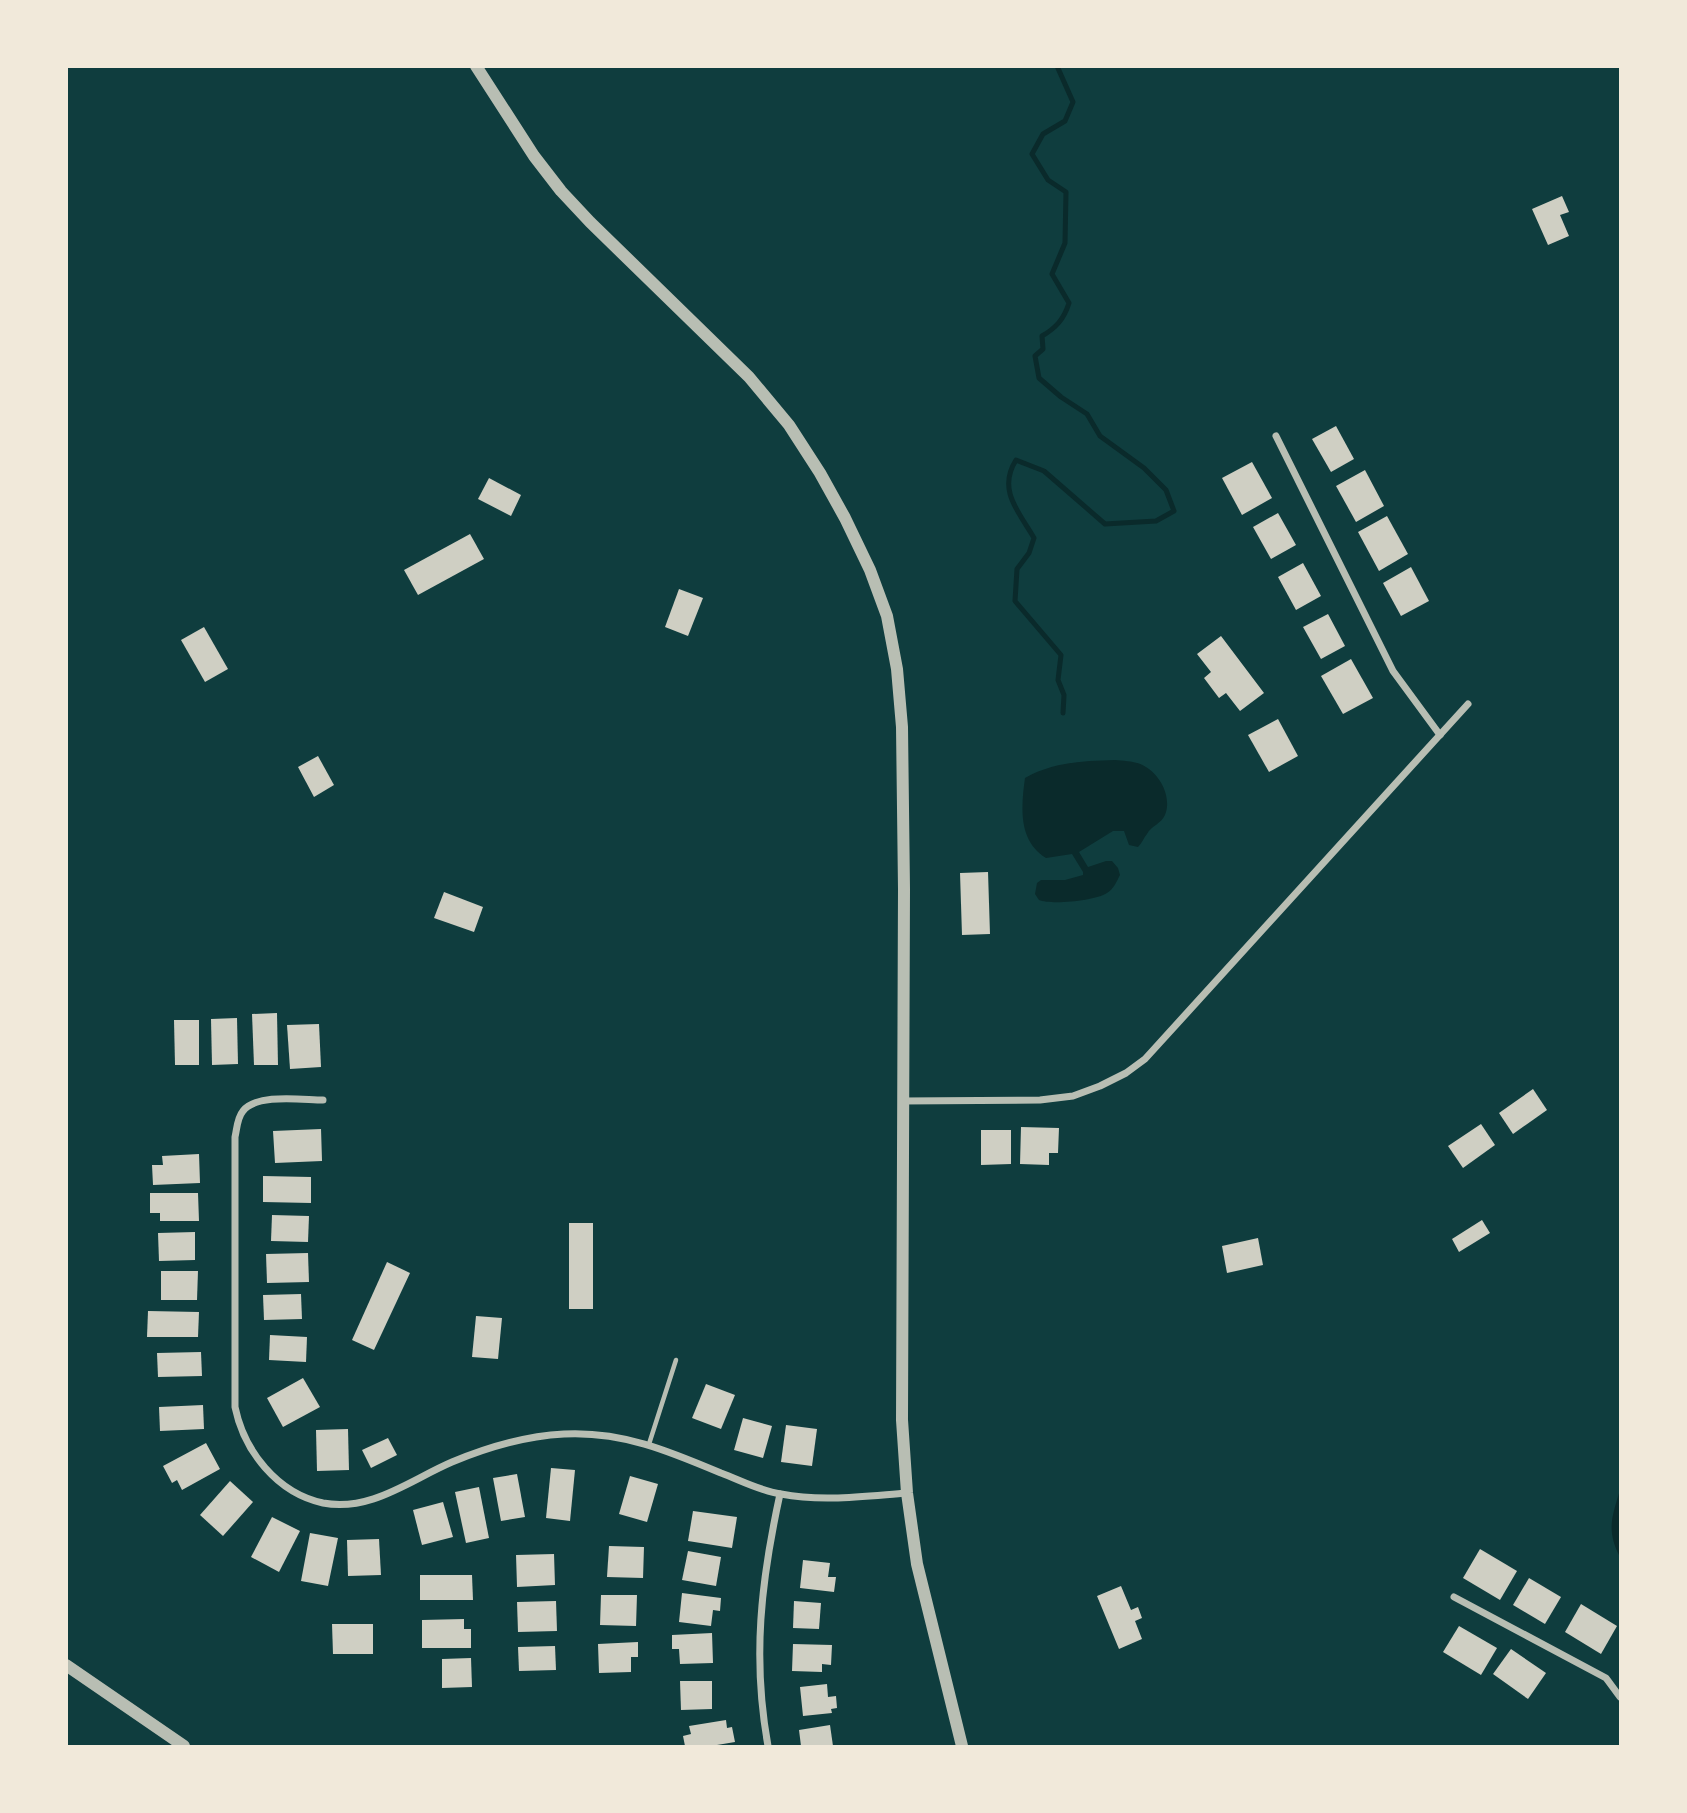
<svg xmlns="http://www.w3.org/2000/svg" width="1687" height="1813" font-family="'Noto Serif',serif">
<rect width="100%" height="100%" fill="#0f3d3e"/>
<g fill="#0a2a2b">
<path d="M1115,760C1125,761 1137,761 1146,767C1161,776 1172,798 1165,815C1161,824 1151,826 1147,834C1143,839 1142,843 1138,847L1129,845L1124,831H1113L1079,852L1088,867L1106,861H1112L1118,868L1120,875C1117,881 1113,890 1107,893C1095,901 1051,905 1039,900L1035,894L1037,883L1041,880H1065L1083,875V872L1072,854L1046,858C1018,841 1021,807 1025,778C1053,762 1083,761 1115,760Z"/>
<path d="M1620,1490V1557C1606,1530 1612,1517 1620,1490Z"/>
</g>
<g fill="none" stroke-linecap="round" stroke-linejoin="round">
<path stroke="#0a2a2b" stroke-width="5" d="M1057,66L1073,102L1065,121L1043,134L1032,154L1048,180L1066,192L1065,243L1052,274L1069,303C1064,319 1056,328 1042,336L1043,349L1035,356L1039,378L1061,397L1087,414L1100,436L1144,468L1166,490L1174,511L1156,521L1105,524L1044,471L1016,460C997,490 1019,512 1034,538L1029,553L1017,569L1015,601L1061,655L1058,680L1064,695L1063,713"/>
</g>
<g fill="#cfcfc3">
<path d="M1562,196L1569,212L1560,215L1569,236L1548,245L1532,209Z"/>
<path d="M1336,426L1354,459L1331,472L1312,439Z"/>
<path d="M1252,462L1272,498L1242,515L1222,478Z"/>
<path d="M1365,470L1384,506L1356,522L1336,486Z"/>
<path d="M489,478L521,495L511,516L478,499Z"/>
<path d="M1278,513L1296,545L1271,559L1253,527Z"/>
<path d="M1387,516L1408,554L1379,571L1358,532Z"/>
<path d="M470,534L484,559L418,595L404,570Z"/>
<path d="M1303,563L1321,596L1296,610L1278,577Z"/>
<path d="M1411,567L1429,601L1401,616L1383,583Z"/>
<path d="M679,589L703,598L688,636L665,627Z"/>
<path d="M1328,614L1345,646L1321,659L1303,627Z"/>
<path d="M204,627L228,669L205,682L181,640Z"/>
<path d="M1221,636L1264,693L1240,711L1226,693L1219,698L1204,678L1211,672L1197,654Z"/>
<path d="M1351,659L1373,698L1343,714L1321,676Z"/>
<path d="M1278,719L1298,756L1269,772L1248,735Z"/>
<path d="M318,756L334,785L314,797L298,767Z"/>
<path d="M988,872L990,934L962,935L960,873Z"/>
<path d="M444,892L483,907L474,932L434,918Z"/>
<path d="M277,1013L278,1065H254L252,1014Z"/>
<path d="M237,1018L238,1064L212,1065L211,1019Z"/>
<path d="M174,1020H199V1065H175Z"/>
<path d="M319,1024L321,1067L290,1069L287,1025Z"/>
<path d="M1533,1089L1547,1110L1513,1134L1499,1113Z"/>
<path d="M1481,1124L1495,1145L1463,1168L1448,1146Z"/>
<path d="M1021,1127L1059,1128L1058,1153H1049V1165L1020,1164Z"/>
<path d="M321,1129L322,1161L275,1163L273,1131Z"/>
<path d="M981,1130H1011V1164L981,1165Z"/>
<path d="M199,1154L200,1183L153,1185L152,1165H163L162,1156Z"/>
<path d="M263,1176L311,1177V1203L263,1202Z"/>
<path d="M150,1193H198L199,1221H160V1213H150Z"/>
<path d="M272,1215L309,1216L308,1242L271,1241Z"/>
<path d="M1482,1220L1490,1233L1459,1252L1452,1239Z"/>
<rect x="569" y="1223" width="24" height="86"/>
<path d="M195,1232V1260L159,1261L158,1233Z"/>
<path d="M1258,1238L1263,1265L1227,1273L1222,1246Z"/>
<path d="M308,1253L309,1282L267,1283L266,1254Z"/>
<path d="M387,1262L410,1273L374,1350L352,1340Z"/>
<path d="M161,1271H198L197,1300H161Z"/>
<path d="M301,1294L302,1319L264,1320L263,1295Z"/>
<path d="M148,1311L199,1312L198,1337H147Z"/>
<path d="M476,1316L502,1318L498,1359L472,1357Z"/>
<path d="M270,1335L307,1337L306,1362L269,1360Z"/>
<path d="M201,1352L202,1376L158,1377L157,1353Z"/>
<path d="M303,1378L320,1407L283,1427L267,1398Z"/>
<path d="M706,1384L735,1395L721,1429L692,1418Z"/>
<path d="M203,1405L204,1429L160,1431L159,1407Z"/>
<path d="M743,1418L772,1426L763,1458L734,1450Z"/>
<path d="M786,1425L817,1429L812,1466L781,1462Z"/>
<path d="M348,1429L349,1470L317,1471L316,1430Z"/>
<path d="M388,1438L397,1455L371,1468L362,1450Z"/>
<path d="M206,1443L220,1469L182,1490L177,1480L172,1483L163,1466Z"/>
<path d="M551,1468L575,1470L570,1521L546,1518Z"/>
<path d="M517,1474L525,1517L501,1521L493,1478Z"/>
<path d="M630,1476L658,1484L647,1522L619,1514Z"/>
<path d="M230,1481L253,1502L223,1536L200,1515Z"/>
<path d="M479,1487L489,1538L466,1543L455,1492Z"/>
<path d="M443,1502L453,1537L422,1545L413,1510Z"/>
<path d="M693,1511L737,1517L732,1548L688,1541Z"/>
<path d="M272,1517L300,1531L279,1572L251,1557Z"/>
<path d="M310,1533L338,1538L328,1586L301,1581Z"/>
<path d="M379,1539L381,1575L348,1576L347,1540Z"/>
<path d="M609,1546L644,1547L643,1578L607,1577Z"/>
<path d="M1480,1549L1517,1571L1500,1600L1463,1578Z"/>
<path d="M688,1551L721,1557L716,1586L682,1580Z"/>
<path d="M554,1554L555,1585L517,1587L516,1555Z"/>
<path d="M803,1560L830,1563L828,1577H836L834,1592L800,1588Z"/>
<path d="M420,1575H472L473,1600H420Z"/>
<path d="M1529,1578L1561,1597L1545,1624L1513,1605Z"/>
<path d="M1121,1586L1131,1610L1138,1607L1142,1618L1135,1621L1142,1639L1119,1649L1097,1596Z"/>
<path d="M682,1593L721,1598L720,1611L713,1610L711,1626L679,1622Z"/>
<path d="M601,1595H637L636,1626L600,1625Z"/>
<path d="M556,1601L557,1631L518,1632L517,1602Z"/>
<path d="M794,1601L821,1603L819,1629L793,1628Z"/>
<path d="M1581,1604L1617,1626L1601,1654L1565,1632Z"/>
<path d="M464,1619V1629H471V1648H422V1620Z"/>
<path d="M332,1624H373V1654H333Z"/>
<path d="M1459,1626L1497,1648L1481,1675L1443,1652Z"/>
<path d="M712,1633L713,1663L680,1664L679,1649H672V1635Z"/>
<path d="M638,1642V1657H631V1672L599,1673L598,1644Z"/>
<path d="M793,1644L832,1645L831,1665L822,1664V1672L792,1671Z"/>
<path d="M555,1646L556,1670L519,1671L518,1647Z"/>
<path d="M1511,1649L1546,1673L1528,1699L1493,1674Z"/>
<path d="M471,1658L472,1687L442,1688V1659Z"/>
<path d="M680,1681H712V1709L681,1710Z"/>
<path d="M827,1684L828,1697L836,1696L837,1708L831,1709L832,1713L803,1716L800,1687Z"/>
<path d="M726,1720L727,1728L732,1727L735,1742L711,1746H685L683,1736L691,1734L689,1726Z"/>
<path d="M830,1725L833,1746H801L799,1730Z"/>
</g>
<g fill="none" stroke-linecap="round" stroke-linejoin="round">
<path stroke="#b8beb3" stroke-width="4.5" d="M649,1444L676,1360"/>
<g stroke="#b8beb3" stroke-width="7">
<path d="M1276,436L1393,671L1440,735"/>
<path d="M323,1100C303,1100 257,1093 243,1111C237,1118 237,1129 235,1137V1407C244,1451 277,1493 323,1503C371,1512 410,1480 452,1462C488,1447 524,1436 564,1434C622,1431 669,1451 721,1473C740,1480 760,1491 781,1494C822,1502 866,1496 907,1493"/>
<path d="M902,1101L1040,1100L1073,1096L1100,1086L1126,1073L1145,1059L1468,704"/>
<path d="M1454,1597L1606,1678L1620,1697"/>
<path d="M768,1746C752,1658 761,1581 780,1494"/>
</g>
<g stroke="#b8beb3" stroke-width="12">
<path d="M476,66L534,156L561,191L590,222L749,377L789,425L820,473L845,518L870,570L887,616L897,669L902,727L904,889L902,1420L907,1493L917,1564L962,1746"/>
<path d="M66,1665L184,1746"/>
</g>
</g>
<rect width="1687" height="1813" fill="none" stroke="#f1e9da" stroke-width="136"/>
</svg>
